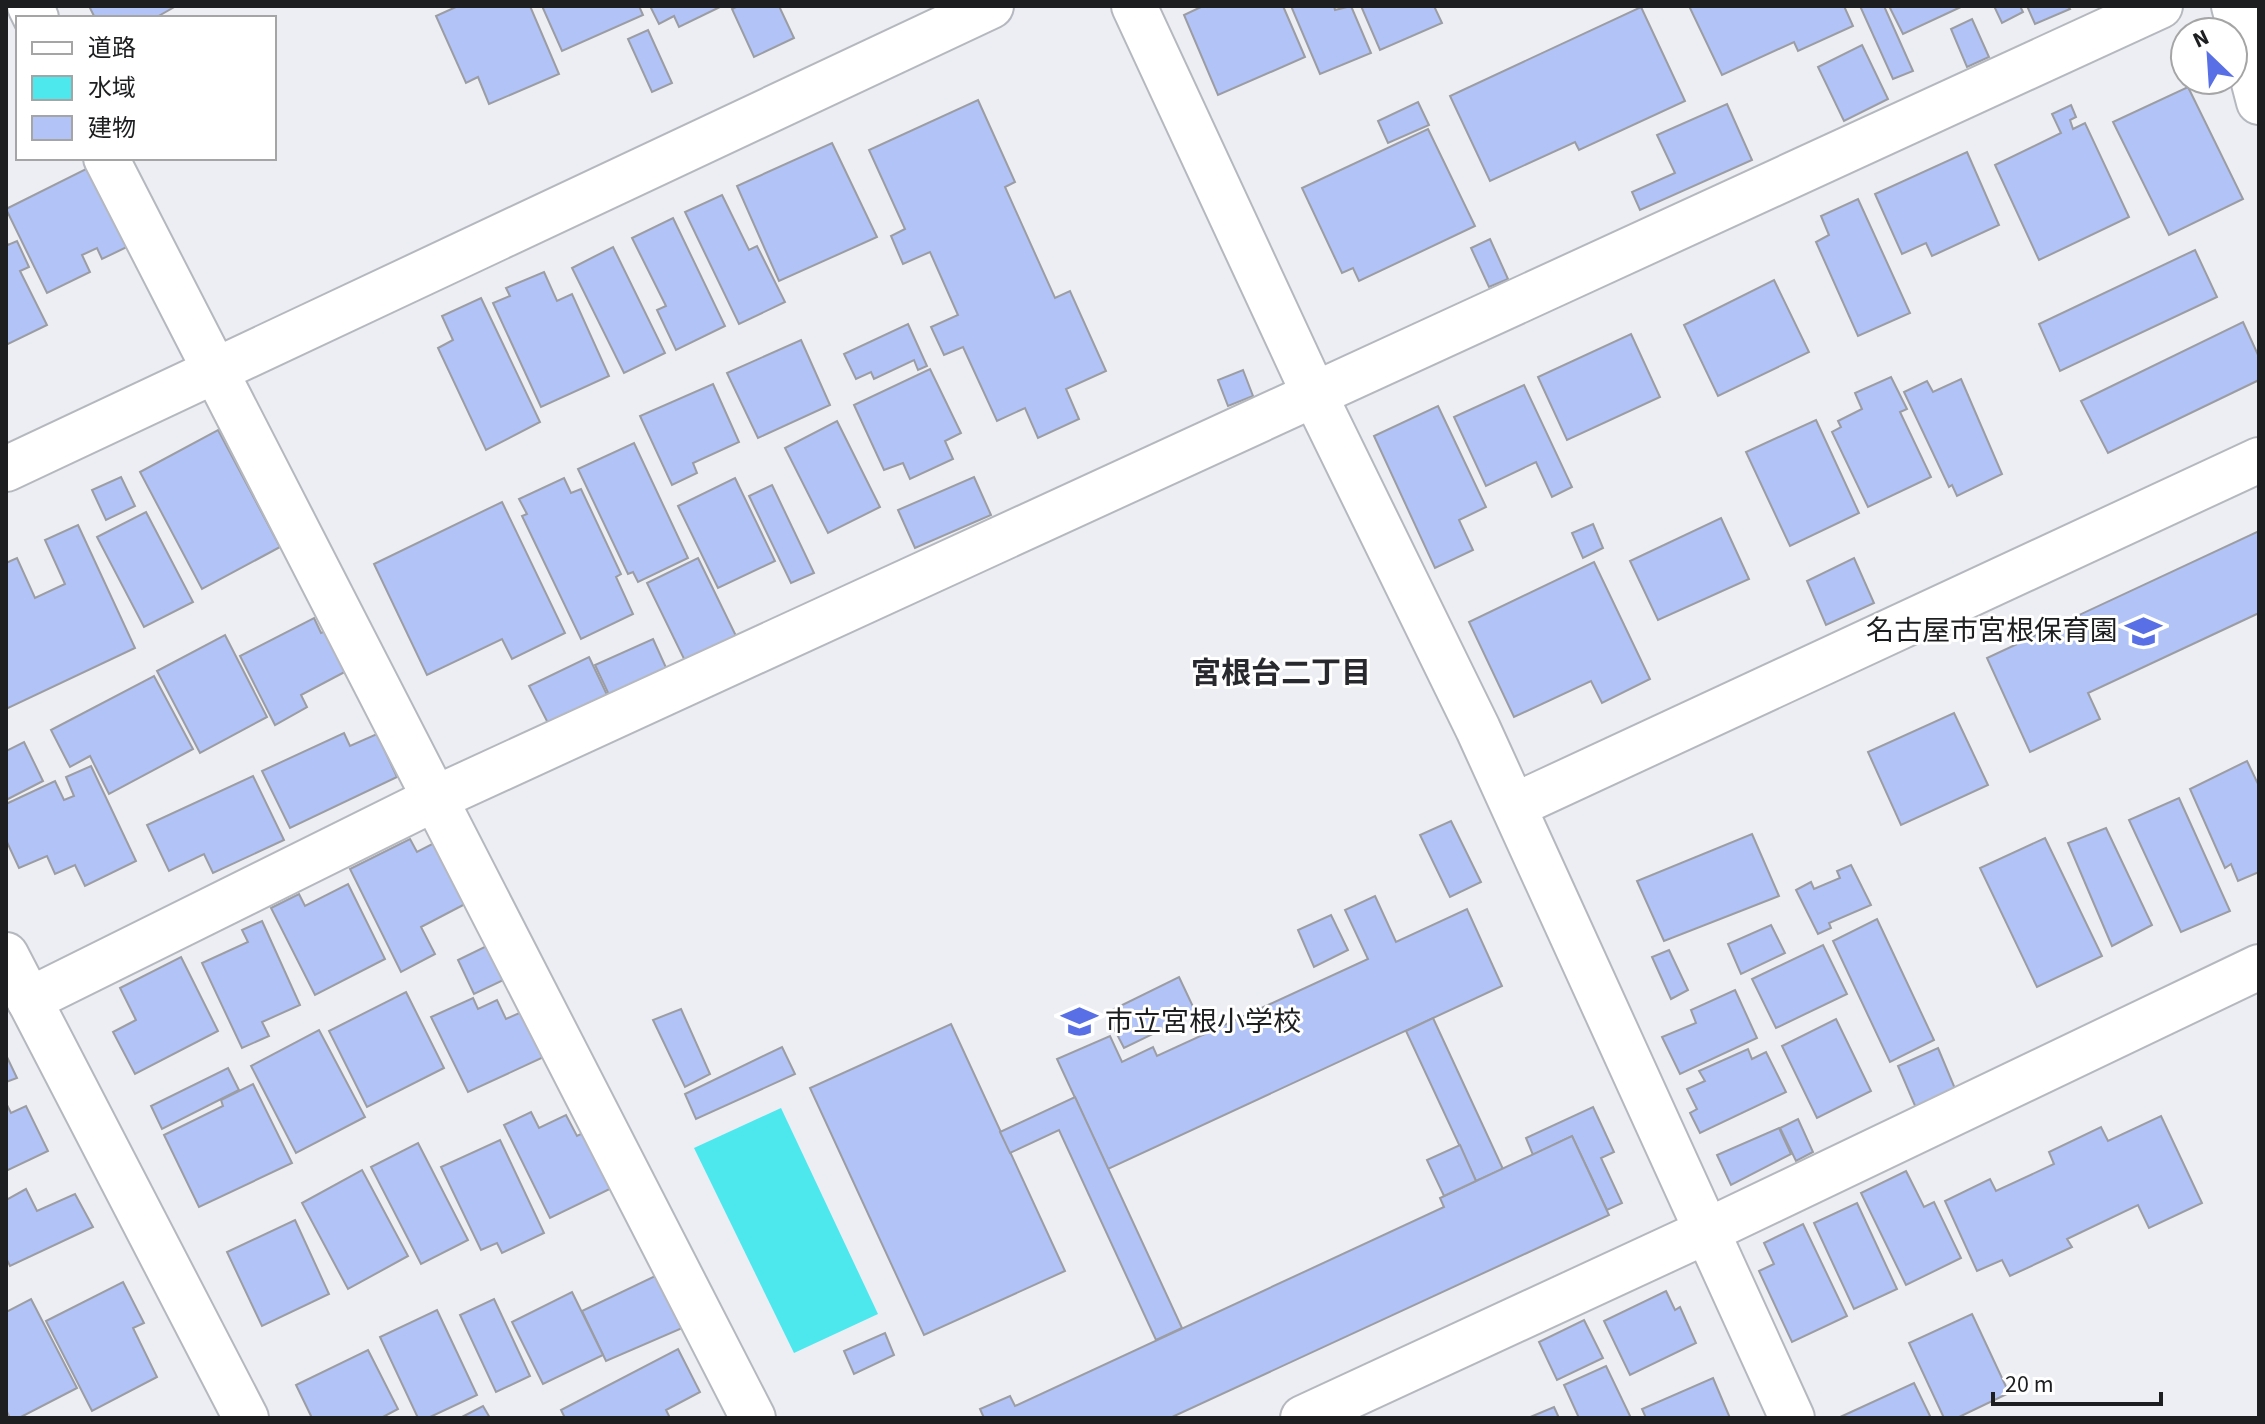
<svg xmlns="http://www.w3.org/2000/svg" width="2265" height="1424" font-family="'Source Sans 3','Noto Sans JP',sans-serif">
<rect width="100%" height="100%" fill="#eceef4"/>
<path fill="#4ce8ee" d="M781,1108L878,1314L794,1353L694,1148Z"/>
<g fill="#b2c3f7" stroke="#9b9da3" stroke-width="2">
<path d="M89,6H176L155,18H95Z"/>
<path d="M458,6H530L559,74L489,104L478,77L466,83L436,16Z"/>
<path d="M542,6H639L643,15L562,51Z"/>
<path d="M650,6H722L679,27L674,16L659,24Z"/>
<path d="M738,6H779L794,38L754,57L732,9Z"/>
<path d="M1283,6L1305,57L1218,95L1184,15L1203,6Z"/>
<path d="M1291,6H1334L1335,10L1351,6L1371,53L1320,74Z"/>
<path d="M1361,6H1434L1442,23L1380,50Z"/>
<path d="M1689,6H1844L1853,26L1798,51L1794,42L1722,75Z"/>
<path d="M1860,6H1884L1913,71L1893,79Z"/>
<path d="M1889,6H1963L1903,34Z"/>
<path d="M1994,6H2020L2023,12L2002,23Z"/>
<path d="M2027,6H2068L2070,9L2035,24Z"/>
<path d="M1641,7L1685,101L1579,150L1575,142L1490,181L1450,96Z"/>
<path d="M1972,19L1989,57L1967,67L1951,29Z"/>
<path d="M648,30L672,83L652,92L628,39Z"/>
<path d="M1862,45L1888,99L1844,121L1818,67Z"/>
<path d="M2188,87L2243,199L2169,235L2113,122Z"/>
<path d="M978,100L1015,182L1005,187L1055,298L1070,291L1106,371L1066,389L1079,419L1038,438L1025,408L997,421L963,347L944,355L931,327L958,315L930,252L903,264L891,236L905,229L869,150Z"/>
<path d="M1418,102L1429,125L1388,143L1378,121Z"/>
<path d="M1727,104L1752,160L1640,210L1632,192L1675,173L1657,135Z"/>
<path d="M2071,105L2076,117L2070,120L2073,129L2085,123L2129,217L2039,260L1995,165L2061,133L2052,114Z"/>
<path d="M1428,129L1475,226L1359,281L1353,268L1342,273L1302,188Z"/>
<path d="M832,143L877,237L779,281L737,186Z"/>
<path d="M1967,152L1999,225L1932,256L1926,243L1902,254L1875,194Z"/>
<path d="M94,165L133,244L102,259L97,248L82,255L90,272L47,293L6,209Z"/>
<path d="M722,195L749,250L757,246L785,302L739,324L685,212Z"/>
<path d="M1858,199L1910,313L1858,336L1816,242L1829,235L1821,216Z"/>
<path d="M673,218L725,326L676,350L657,310L666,306L632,238Z"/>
<path d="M1490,239L1508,279L1489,287L1471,248Z"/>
<path d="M6,240L8,245L17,241L29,267L20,271L47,325L6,345Z"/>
<path d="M613,247L665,353L624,373L572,268Z"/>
<path d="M2195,250L2217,297L2060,371L2039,324Z"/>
<path d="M544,272L557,301L572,294L609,376L541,407L493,303L510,296L506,288Z"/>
<path d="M1774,280L1809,352L1718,396L1684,325Z"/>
<path d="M481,298L540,422L486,450L438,348L453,340L442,316Z"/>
<path d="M2243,322L2259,357V380L2108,453L2081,401Z"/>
<path d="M908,324L927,366L918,370L914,360L874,379L871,372L856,379L844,354Z"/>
<path d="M1631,334L1660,397L1567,440L1538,377Z"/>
<path d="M801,340L830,405L758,438L727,373Z"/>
<path d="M930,369L961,433L945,441L953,459L910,479L903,463L884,470L854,405Z"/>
<path d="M1243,370L1253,396L1228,406L1218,380Z"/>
<path d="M1891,377L1907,409L1900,412L1931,477L1868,507L1832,432L1841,427L1838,421L1862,409L1855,393Z"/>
<path d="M1961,379L2002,474L1957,496L1952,485L1949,487L1904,392L1927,381L1933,392Z"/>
<path d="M713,384L739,442L693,463L697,473L672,485L640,416Z"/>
<path d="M1524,385L1572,487L1552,497L1536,462L1486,486L1454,417Z"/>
<path d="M1438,406L1486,507L1459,520L1473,550L1435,568L1374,436Z"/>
<path d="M1816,420L1859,513L1790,546L1746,452Z"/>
<path d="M837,421L880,507L828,533L785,448Z"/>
<path d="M218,430L280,547L202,589L140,472Z"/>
<path d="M634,443L688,558L638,582L633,572L628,574L578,469Z"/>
<path d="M121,477L135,506L106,520L92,490Z"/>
<path d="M974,477L991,515L915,548L898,510Z"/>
<path d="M564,478L571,493L581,489L621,574L616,577L633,614L581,639L522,516L527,514L519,499Z"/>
<path d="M735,478L775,561L718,588L678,506Z"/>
<path d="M772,485L814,573L791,583L749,496Z"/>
<path d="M502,502L565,633L512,659L502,639L427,675L374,564Z"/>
<path d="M146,512L193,602L144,627L97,537Z"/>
<path d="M1721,518L1749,579L1658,620L1630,561Z"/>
<path d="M1593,524L1603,548L1583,558L1572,533Z"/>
<path d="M78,525L135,648L6,709V563L17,558L35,598L65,584L45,540Z"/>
<path d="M2259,531V613L2088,693L2100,719L2030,752L1987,658Z"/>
<path d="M698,558L738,640L687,665L647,583Z"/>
<path d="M1854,558L1874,603L1826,625L1807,581Z"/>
<path d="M1594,562L1650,679L1602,703L1591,681L1514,717L1469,622Z"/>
<path d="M314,618L321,633L336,627L356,666L301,695L307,707L275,725L240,656Z"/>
<path d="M225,635L267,717L200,753L157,671Z"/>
<path d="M653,639L668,672L611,699L595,665Z"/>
<path d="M589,657L609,699L550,727L529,686Z"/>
<path d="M154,676L193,749L109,794L90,756L70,767L51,730Z"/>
<path d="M1954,713L1988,785L1901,825L1868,752Z"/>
<path d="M344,733L350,746L377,734L397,777L290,828L262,771Z"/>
<path d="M24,742L43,781L6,800V751Z"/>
<path d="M2247,761L2259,786V872L2238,881L2231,864L2225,868L2190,789Z"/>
<path d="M91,766L136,861L85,886L75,865L55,874L47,856L19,868L6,840V804L55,781L64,800L74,796L66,777Z"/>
<path d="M253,776L284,840L213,873L204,854L169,871L147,825Z"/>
<path d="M2179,798L2230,911L2181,932L2129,820Z"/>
<path d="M1451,821L1481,882L1450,897L1420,835Z"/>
<path d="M2106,828L2152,925L2112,946L2068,843Z"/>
<path d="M1752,834L1779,896L1664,941L1637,881Z"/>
<path d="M2045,838L2102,956L2037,987L1980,868Z"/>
<path d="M410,839L417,852L436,842L467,903L421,927L435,954L401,972L350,869Z"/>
<path d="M1851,865L1871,905L1829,923L1831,928L1818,934L1796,890L1811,882L1814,889L1840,878L1837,871Z"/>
<path d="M348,884L385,959L315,995L271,908L299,894L305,906Z"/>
<path d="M1375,896L1396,942L1467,909L1502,986L1108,1169L1057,1059L1110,1036L1122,1062L1153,1047L1157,1056L1368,959L1345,910Z"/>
<path d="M1331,915L1348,950L1314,967L1298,930Z"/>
<path d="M1877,919L1934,1040L1890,1062L1833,941Z"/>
<path d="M262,921L300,1005L262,1022L269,1036L242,1048L202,963L248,942L242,930Z"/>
<path d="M1771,925L1785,953L1741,974L1728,944Z"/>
<path d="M501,939L518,973L474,994L458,960Z"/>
<path d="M1823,945L1847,994L1776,1028L1752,979Z"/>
<path d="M1669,950L1688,990L1671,999L1652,957Z"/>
<path d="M181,957L218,1031L135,1074L113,1032L136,1020L120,988Z"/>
<path d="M1179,977L1196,1013L1124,1048L1106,1013Z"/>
<path d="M1735,990L1757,1038L1680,1074L1662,1037L1696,1023L1691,1010Z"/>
<path d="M406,992L444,1068L367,1107L329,1031Z"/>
<path d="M473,998L478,1009L497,1000L506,1019L526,1010L548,1055L468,1092L431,1017Z"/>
<path d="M681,1009L710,1074L685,1087L653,1020Z"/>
<path d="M1433,1018L1503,1169L1476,1181L1406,1031Z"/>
<path d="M1836,1019L1871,1091L1817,1118L1782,1046Z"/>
<path d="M951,1024L1065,1271L924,1335L810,1088Z"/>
<path d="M319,1030L365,1117L296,1153L251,1066Z"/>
<path d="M782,1047L795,1074L696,1119L685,1094Z"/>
<path d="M1938,1048L1956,1091L1916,1108L1898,1066Z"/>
<path d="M1748,1049L1752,1059L1766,1052L1786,1092L1700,1133L1690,1113L1697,1109L1687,1089L1705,1081L1699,1071Z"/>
<path d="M6,1055L17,1078L6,1082Z"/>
<path d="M228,1068L239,1090L162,1129L151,1106Z"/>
<path d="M253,1084L292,1163L199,1207L164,1135L223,1106L221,1100Z"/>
<path d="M1075,1097L1182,1328L1156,1340L1059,1130L1010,1153L1000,1132Z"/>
<path d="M6,1103L11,1113L26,1106L48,1151L6,1171Z"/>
<path d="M1593,1107L1614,1152L1601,1158L1622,1203L1607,1210L1572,1136L1533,1155L1526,1138Z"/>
<path d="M531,1112L539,1128L566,1115L577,1136L593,1128L620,1184L550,1218L504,1125Z"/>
<path d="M2161,1116L2202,1203L2149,1228L2138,1205L2067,1239L2072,1247L2010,1276L2002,1260L1977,1271L1945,1201L1990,1179L1996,1191L2054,1164L2049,1152L2101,1127L2108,1141Z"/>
<path d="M1798,1119L1813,1152L1796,1161L1780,1128Z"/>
<path d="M1779,1128L1791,1154L1731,1185L1717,1155Z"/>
<path d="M1572,1136L1609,1215L1170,1418H984L980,1409L1010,1396L1015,1406L1444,1207L1440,1198Z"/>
<path d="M500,1140L544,1233L502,1253L497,1243L481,1250L441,1167Z"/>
<path d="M418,1143L468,1240L421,1264L371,1167Z"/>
<path d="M1460,1145L1476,1181L1444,1196L1427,1160Z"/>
<path d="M362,1170L408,1256L348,1289L302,1203Z"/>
<path d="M1906,1171L1924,1207L1934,1202L1961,1258L1906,1285L1861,1193Z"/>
<path d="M26,1189L37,1211L75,1194L93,1227L10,1266L6,1258V1200Z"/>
<path d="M1857,1203L1897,1289L1854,1309L1814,1223Z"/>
<path d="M295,1220L329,1294L262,1326L227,1252Z"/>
<path d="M1803,1224L1847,1316L1792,1342L1759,1271L1774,1264L1764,1243Z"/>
<path d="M670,1269L687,1326L606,1361L582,1311Z"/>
<path d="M123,1282L144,1323L133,1328L157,1377L92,1411L46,1321Z"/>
<path d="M1666,1291L1675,1310L1680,1307L1696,1343L1630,1375L1604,1321Z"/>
<path d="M572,1292L603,1355L543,1384L512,1322Z"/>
<path d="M31,1299L77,1388L19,1418H10L6,1410V1312Z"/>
<path d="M494,1299L530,1376L496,1392L460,1315Z"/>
<path d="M437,1310L477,1395L428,1418H418L380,1337Z"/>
<path d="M1972,1314L2009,1393L1957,1418H1944L1909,1343Z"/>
<path d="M1584,1320L1603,1358L1557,1380L1539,1342Z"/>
<path d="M885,1333L894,1355L854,1374L844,1351Z"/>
<path d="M678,1349L700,1392L666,1410L670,1418H565L561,1410Z"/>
<path d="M368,1350L398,1409L381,1418H312L296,1385Z"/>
<path d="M1606,1366L1631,1418H1579L1564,1385Z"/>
<path d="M1713,1378L1730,1418H1646L1642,1409Z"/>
<path d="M1914,1383L1931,1418H1838Z"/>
<path d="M483,1406L490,1418H460Z"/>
<path d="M1554,1407L1559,1418H1528Z"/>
</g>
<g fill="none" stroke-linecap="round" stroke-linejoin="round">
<defs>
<g id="minor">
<path d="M30,6L36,18"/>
<path d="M1134,6L1315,396L1478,729L1792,1418"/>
<path d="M106,158L753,1418"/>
<path d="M1514,806L2259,460"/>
<path d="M6,955L246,1418"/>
<path d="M29,1000L434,799L2160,6"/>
<path d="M1303,1418L1707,1231L2259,967"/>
</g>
<g id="tertiary">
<path d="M2234,6L2259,102"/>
<path d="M6,469L991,6"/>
</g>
</defs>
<use href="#minor" stroke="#b5b8be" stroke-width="48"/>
<use href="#tertiary" stroke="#b5b8be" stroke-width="48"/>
<use href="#minor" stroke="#fff" stroke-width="44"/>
<use href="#tertiary" stroke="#fff" stroke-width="44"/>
</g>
<defs>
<symbol id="school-bare" viewBox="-9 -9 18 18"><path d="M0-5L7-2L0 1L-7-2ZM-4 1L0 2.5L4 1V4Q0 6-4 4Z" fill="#586fe5" stroke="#fff" stroke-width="2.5" paint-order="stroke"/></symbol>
</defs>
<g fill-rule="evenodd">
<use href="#school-bare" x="2118" y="606" width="51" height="51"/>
<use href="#school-bare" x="1054" y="996" width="51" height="51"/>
</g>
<g text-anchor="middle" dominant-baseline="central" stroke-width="6" stroke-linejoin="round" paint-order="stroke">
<g font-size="28" fill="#1d1e20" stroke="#fff" text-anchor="end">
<text x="2118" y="631">名古屋市宮根保育園</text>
<text x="1105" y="1022" text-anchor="start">市立宮根小学校</text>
</g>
<g font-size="30" font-weight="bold" fill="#28292e" stroke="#fff">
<text x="1281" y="673">宮根台二丁目</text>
</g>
</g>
<rect width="2265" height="1424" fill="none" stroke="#1d1e20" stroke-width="16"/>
<rect x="16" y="16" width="260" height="144" fill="#ffffff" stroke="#a5a5a6" stroke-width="2"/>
<rect x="32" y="42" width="40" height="12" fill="#ffffff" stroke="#a5a5a6" stroke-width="2"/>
<text x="88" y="56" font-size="24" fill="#1d1e20">道路</text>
<rect x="32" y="76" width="40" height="24" fill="#4ce8ee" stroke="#a5a5a6" stroke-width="2"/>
<text x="88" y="96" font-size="24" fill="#1d1e20">水域</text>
<rect x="32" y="116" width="40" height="24" fill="#b2c3f7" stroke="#a5a5a6" stroke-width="2"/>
<text x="88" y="136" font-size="24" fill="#1d1e20">建物</text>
<g transform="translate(2209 56) rotate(335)"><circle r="38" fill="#ffffff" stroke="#a5a5a6" stroke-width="2"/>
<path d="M0-6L14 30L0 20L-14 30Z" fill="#586fe5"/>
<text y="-12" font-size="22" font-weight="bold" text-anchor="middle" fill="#1d1e20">N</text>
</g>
<path d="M1993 1392v12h168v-12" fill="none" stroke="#1d1e20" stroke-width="4"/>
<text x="2005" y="1392" font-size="24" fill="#1d1e20" stroke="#ffffff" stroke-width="6" paint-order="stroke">20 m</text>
</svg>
